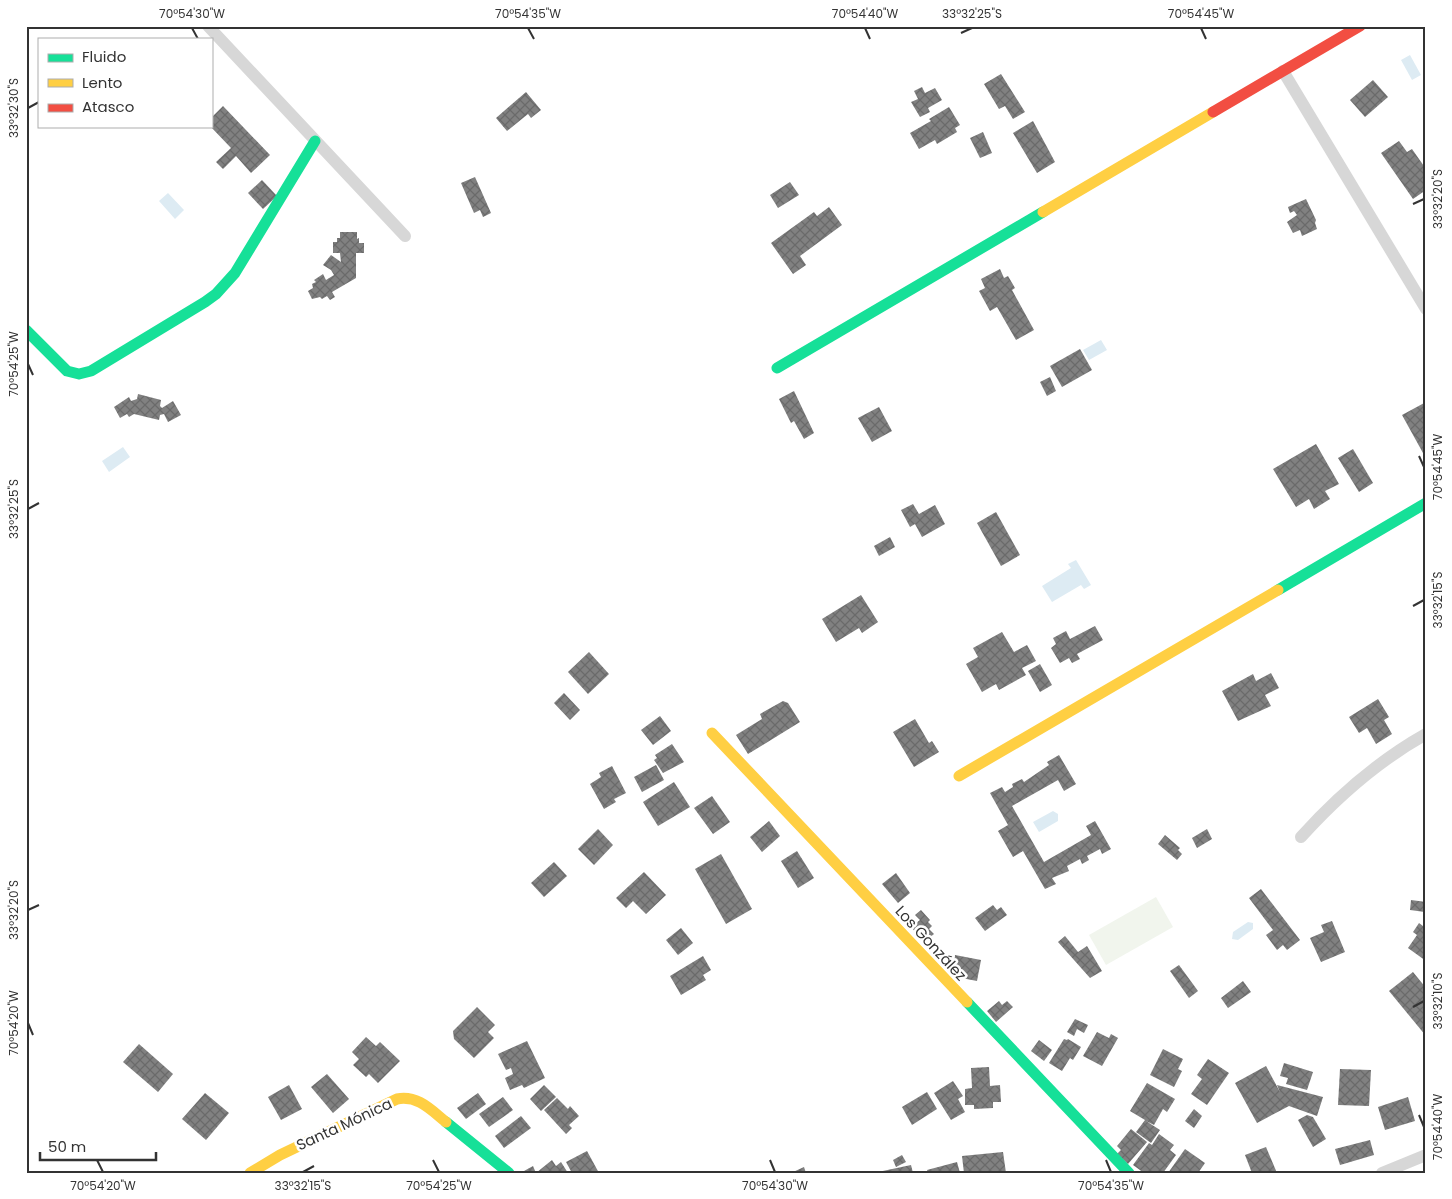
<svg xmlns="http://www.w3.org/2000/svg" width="1452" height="1199" font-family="Poppins,sans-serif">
<defs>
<pattern id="building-cross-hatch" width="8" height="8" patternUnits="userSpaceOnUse" patternTransform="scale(1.25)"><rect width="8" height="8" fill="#818181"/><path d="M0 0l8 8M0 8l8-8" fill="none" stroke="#6a6a6a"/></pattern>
</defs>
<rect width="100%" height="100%" fill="#fff"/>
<path fill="#f1f5ed" d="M1156,897L1173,927L1106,965L1089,935Z"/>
<g fill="#ddebf3">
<path d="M1410,55L1421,75L1412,80L1401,60Z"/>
<path d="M168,193L184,210L175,219L159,201Z"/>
<path d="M1101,340L1107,350L1089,360L1083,350Z"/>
<path d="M123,447L130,457L109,472L102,461Z"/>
<path d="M1076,560L1091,585L1084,589L1081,585L1052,602L1042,586L1071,568L1068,564Z"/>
<path d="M1053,811L1058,814V821L1039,832L1033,822Z"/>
<path d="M1248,922L1253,923V929L1238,940L1232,939L1233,932Z"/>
</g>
<g fill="url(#building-cross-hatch)">
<path d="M1001,74L1025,112L1013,119L1005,106L999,109L984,84Z"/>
<path d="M1373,80L1388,97L1365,117L1350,100Z"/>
<path d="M922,87L925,93L935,88L942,100L928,108L930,112L920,117L911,102L918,99L914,91Z"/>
<path d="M526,92L541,110L531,118L528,114L507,131L496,118Z"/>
<path d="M223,106L270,155L251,173L236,156L223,169L216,162L231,148L210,126H211V118Z"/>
<path d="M949,107L960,125L955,128L957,132L937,144L935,140L919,149L910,133L931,121L929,119Z"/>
<path d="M1033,121L1055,162L1037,173L1013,133Z"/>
<path d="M983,132L992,153L980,158L970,138Z"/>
<path d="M1399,141L1407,152L1412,149L1426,169V190L1413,199L1381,153Z"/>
<path d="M475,177L491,213L483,217L480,210L474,213L461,183Z"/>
<path d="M262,180L277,196L263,209L248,193Z"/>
<path d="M790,182L799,195L778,208L770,195Z"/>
<path d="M1306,199L1316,220L1315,223L1317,229L1302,236L1300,230L1293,233L1287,222L1297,215L1294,211L1290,213L1288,207Z"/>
<path d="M829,207L842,225L800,256L806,265L793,274L771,243L814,212L817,216Z"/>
<path d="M340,232H357V239L359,238V243H364V253H356V278L332,292L335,297L330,300L327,296L322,299L320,297L312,299L308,291L313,288L312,284L316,282L314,280L323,274L326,280L334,275L331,270L323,265L331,255L341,262L340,253H333V242H337V238H340Z"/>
<path d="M1000,269L1004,278L1008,276L1015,288L1012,290L1034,330L1016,340L997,307L990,311L979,291L985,288L981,279Z"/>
<path d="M1080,349L1092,370L1062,387L1050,366Z"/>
<path d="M1050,377L1056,391L1047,396L1040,382Z"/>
<path d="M794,391L814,433L804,439L794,421L791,423L779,399Z"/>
<path d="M138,394L161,400L160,406L162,408L173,401L181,415L168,422L164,414L160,415L159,420L134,414L129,417L127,414L120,418L114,407L129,397L131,401L137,399Z"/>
<path d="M1426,402V452L1423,453L1402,415Z"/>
<path d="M879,407L892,431L872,442L858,418Z"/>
<path d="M1316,444L1339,484L1325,491L1330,499L1314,509L1309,499L1296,507L1273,469Z"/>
<path d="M1353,449L1373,483L1359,492L1338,458Z"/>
<path d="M913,504L919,514L935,505L945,524L922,537L915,524L910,527L901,510Z"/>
<path d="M996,512L1020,555L1001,566L977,523Z"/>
<path d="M890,537L895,547L879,556L874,546Z"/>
<path d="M861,595L878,622L862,633L859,628L836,642L822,619Z"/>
<path d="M1095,626L1103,640L1077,654L1080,659L1072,663L1069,658L1060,663L1051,648L1056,644L1053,638L1066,631L1070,639Z"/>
<path d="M1002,632L1014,652L1027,645L1036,661L1022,668L1026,675L999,690L996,684L982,692L966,664L978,657L973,648Z"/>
<path d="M589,652L609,674L588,694L568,672Z"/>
<path d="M1040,664L1052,685L1040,692L1028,671Z"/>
<path d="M1271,673L1279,688L1265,695L1271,706L1238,721L1222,691L1253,674L1256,681Z"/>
<path d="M564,693L580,710L570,720L554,703Z"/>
<path d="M1378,699L1389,717L1384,720L1392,734L1376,744L1367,728L1359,733L1349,717Z"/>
<path d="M783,701L788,703L800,722L748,754L736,735L762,719L760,714Z"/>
<path d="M660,716L671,731L653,745L641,730Z"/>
<path d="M915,719L929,743L932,741L939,752L914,767L893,732Z"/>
<path d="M672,744L684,762L663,773L654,760L657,758L655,755Z"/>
<path d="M1059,755L1076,784L1064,791L1058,780L1012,806L1044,862L1091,835L1086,826L1095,821L1111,849L1102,854L1100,849L1087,856L1089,860L1082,864L1080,859L1067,866L1069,871L1052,878L1056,884L1045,889L1023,851L1013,857L998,831L1008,825L990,793L1002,787L1005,792L1013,787L1012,784L1022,779L1024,782L1049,765L1047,762Z"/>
<path d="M656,765L664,780L642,792L634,777Z"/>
<path d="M612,766L626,793L614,799L616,802L604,809L590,784L601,777L599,773Z"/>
<path d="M674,782L690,807L658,826L643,802Z"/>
<path d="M712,796L730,822L713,834L694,808Z"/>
<path d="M769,821L780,836L762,852L750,837Z"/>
<path d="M598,829L613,845L594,865L578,849Z"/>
<path d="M1207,829L1212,839L1197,848L1192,838Z"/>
<path d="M1165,835L1180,848L1178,850L1182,854L1177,860L1158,844Z"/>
<path d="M797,851L814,878L798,888L781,861Z"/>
<path d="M721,854L752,909L726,924L695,869Z"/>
<path d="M554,862L567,876L544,897L531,883Z"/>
<path d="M644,872L666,895L646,914L633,901L626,908L616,898Z"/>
<path d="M896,873L910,893L898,903L882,884Z"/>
<path d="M1261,889L1300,940L1287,950L1283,945L1277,950L1266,935L1273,930L1249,898Z"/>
<path d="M1411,900L1426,902L1425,912L1410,910Z"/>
<path d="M993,905L997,910L1001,907L1007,915L985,931L975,918Z"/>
<path d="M921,910L930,920L928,922L932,926L929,929L934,934L924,942L911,927L920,920L915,915Z"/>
<path d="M1332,921L1345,952L1321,962L1310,938L1324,932L1321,925Z"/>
<path d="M1419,923L1423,926L1426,923V961L1408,948L1417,935L1413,932Z"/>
<path d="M681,928L693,943L678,955L666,940Z"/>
<path d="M1065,936L1078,952L1087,946L1102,971L1090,978L1058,942Z"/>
<path d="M955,955L981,960L977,981L951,976Z"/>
<path d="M703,956L711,970L703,975L706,980L681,995L670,976Z"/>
<path d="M1179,965L1198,991L1189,998L1170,971Z"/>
<path d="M1413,972L1426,988V1036L1389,991Z"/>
<path d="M1243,981L1251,992L1228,1008L1221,998Z"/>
<path d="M999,1001L1002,1005L1007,1001L1013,1007L996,1022L987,1011Z"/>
<path d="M477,1007L495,1025L488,1032L494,1038L474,1058L454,1039L453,1031Z"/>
<path d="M1075,1019L1088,1025L1084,1033L1077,1029L1074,1036L1067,1032Z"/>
<path d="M1097,1032L1109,1038L1111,1034L1118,1038L1102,1066L1083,1056Z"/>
<path d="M366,1037L376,1046L380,1042L400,1061L378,1083L369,1074L366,1077L353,1065L359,1059L352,1052Z"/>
<path d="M1064,1039L1067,1040L1068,1039L1081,1047L1073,1060L1070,1058L1062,1071L1049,1063Z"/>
<path d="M1039,1040L1052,1050L1044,1061L1031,1051Z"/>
<path d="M527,1041L545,1078L524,1088L522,1085L510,1090L505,1078L513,1074L511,1068L506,1070L498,1054Z"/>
<path d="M139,1044L173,1074L158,1092L123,1062Z"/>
<path d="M1163,1049L1183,1059L1178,1069L1182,1071L1174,1087L1150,1075Z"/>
<path d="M1208,1059L1229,1073L1207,1105L1191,1094L1202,1079L1197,1075Z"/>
<path d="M1284,1063L1313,1072L1307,1090L1286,1084L1288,1078L1280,1076Z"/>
<path d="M1266,1066L1280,1092L1277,1085L1323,1097L1317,1116L1289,1106L1257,1123L1235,1083Z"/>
<path d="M989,1067L990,1086L1000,1085L1001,1102H993V1108L974,1109V1105H965V1089L972,1088L971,1068Z"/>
<path d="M1340,1069L1371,1070L1369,1106L1338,1105Z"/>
<path d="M327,1074L349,1099L333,1113L311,1087Z"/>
<path d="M953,1081L963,1096L958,1099L965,1112L951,1120L934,1093Z"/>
<path d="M1147,1083L1175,1099L1167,1112L1163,1109L1154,1125L1146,1121L1160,1130L1151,1143L1136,1132L1145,1120L1130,1111Z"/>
<path d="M289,1085L302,1109L281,1120L268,1097Z"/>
<path d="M544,1085L556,1097L541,1111L530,1099Z"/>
<path d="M927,1092L937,1109L912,1125L902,1107Z"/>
<path d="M205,1093L229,1113L206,1140L182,1119Z"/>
<path d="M478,1093L486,1104L466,1119L457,1108Z"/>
<path d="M503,1097L513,1110L489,1127L479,1114Z"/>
<path d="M1408,1097L1415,1121L1385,1130L1378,1107Z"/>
<path d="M557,1098L568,1109L570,1106L579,1116L569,1125L572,1128L566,1134L544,1110Z"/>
<path d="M1194,1109L1202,1116L1194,1128L1185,1121Z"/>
<path d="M1307,1115L1313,1117L1326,1139L1313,1147L1298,1120Z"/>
<path d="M521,1116L531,1128L504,1148L495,1136Z"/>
<path d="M1131,1129L1147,1142L1128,1164L1117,1154L1121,1150L1117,1146Z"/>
<path d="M1159,1134L1174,1145L1170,1150L1176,1155L1163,1173H1144L1133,1165L1149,1143L1152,1145Z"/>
<path d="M1370,1140L1374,1155L1340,1165L1335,1149Z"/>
<path d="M1266,1147L1277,1173H1252L1245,1155Z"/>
<path d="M1185,1149L1205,1163L1198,1173H1168Z"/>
<path d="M587,1151L599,1173H572L566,1162Z"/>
<path d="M1003,1152L1006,1173H964L962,1156Z"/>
<path d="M902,1155L906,1162L896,1167L893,1160Z"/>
<path d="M552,1160L556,1166L561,1162L568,1173H524V1171L533,1166L536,1173Z"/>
<path d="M957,1162L960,1173H928L927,1170Z"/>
<path d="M911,1165L913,1173H878V1172Z"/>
<path d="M804,1167L806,1173H791Z"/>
</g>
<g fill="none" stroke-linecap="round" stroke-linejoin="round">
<g stroke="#d7d7d7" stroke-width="12">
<path d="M208,26L405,236"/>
<path d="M1283,71L1426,309"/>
<path d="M1301,837C1338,796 1378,761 1426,734"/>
<path d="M1382,1173L1426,1155"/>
</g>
<g stroke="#16e098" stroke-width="11">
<path d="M26,330L67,371L79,374L91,371L205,302L216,294L235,273L315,141"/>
<path d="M777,368L1043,212"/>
<path d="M1278,590L1426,503"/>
<path d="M967,1002L1129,1173"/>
<path d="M446,1122L509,1173"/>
</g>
<g stroke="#ffcf43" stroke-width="11">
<path d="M1043,212L1213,112"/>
<path d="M712,733L967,1002"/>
<path d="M959,776L1278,590"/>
<path d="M250,1173L280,1155L397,1099C418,1095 431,1110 446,1122"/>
</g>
<path stroke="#f24e42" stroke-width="11" d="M1213,112L1360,26"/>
</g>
<path fill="none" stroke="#333" stroke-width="2" d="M192,28L198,39M528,28L534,39M865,28L870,39M1201,28L1206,39M961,33L972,28M28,108L39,102M1413,204L1424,199M28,364L33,375M1419,456L1424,467M28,509L39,503M1413,606L1424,600M28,910L39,905M1413,1007L1424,1001M28,1023L33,1035M1419,1115L1424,1127M97,1160L103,1172M433,1160L439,1172M770,1160L775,1172M1106,1160L1111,1172M303,1172L314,1166"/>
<g text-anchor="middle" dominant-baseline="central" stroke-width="5" stroke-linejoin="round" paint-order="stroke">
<g font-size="15" fill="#333" stroke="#fff">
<text transform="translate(931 943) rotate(47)">Los González</text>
<text transform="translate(344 1124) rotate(-25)">Santa Mónica</text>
</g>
</g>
<rect width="1452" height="1199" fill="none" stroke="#ffffff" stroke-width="55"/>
<rect x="38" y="38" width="175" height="90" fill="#ffffff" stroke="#adadad"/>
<rect x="48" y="54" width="25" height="8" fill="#16e098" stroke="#adadad"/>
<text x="82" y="62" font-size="15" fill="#333333">Fluido</text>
<rect x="48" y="79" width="25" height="8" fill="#ffcf43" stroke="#adadad"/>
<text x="82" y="88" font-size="15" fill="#333333">Lento</text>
<rect x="48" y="104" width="25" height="8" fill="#f24e42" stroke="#adadad"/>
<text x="82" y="112" font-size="15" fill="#333333">Atasco</text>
<path d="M40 1152v8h116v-8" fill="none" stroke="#333333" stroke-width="2.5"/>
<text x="48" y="1152" font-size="15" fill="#333333" stroke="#ffffff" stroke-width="4" paint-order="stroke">50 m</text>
<rect x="28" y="28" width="1396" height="1144" fill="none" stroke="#333" stroke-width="2"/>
<g font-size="12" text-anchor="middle" fill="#333">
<text x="192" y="18">70°54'30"W</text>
<text x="528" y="18">70°54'35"W</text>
<text x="865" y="18">70°54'40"W</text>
<text x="972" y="18">33°32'25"S</text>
<text x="1201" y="18">70°54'45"W</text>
<text transform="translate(14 108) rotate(-90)" y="4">33°32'30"S</text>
<text transform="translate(1438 199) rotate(-90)" y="4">33°32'20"S</text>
<text transform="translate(14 364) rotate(-90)" y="4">70°54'25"W</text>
<text transform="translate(1438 467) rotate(-90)" y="4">70°54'45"W</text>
<text transform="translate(14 509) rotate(-90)" y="4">33°32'25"S</text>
<text transform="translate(1438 600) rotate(-90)" y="4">33°32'15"S</text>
<text transform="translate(14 910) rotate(-90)" y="4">33°32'20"S</text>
<text transform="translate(1438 1001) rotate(-90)" y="4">33°32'10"S</text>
<text transform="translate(14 1023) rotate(-90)" y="4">70°54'20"W</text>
<text transform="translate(1438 1127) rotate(-90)" y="4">70°54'40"W</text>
<text x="103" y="1190">70°54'20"W</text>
<text x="303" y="1190">33°32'15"S</text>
<text x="439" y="1190">70°54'25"W</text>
<text x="775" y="1190">70°54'30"W</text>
<text x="1111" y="1190">70°54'35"W</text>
</g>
</svg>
